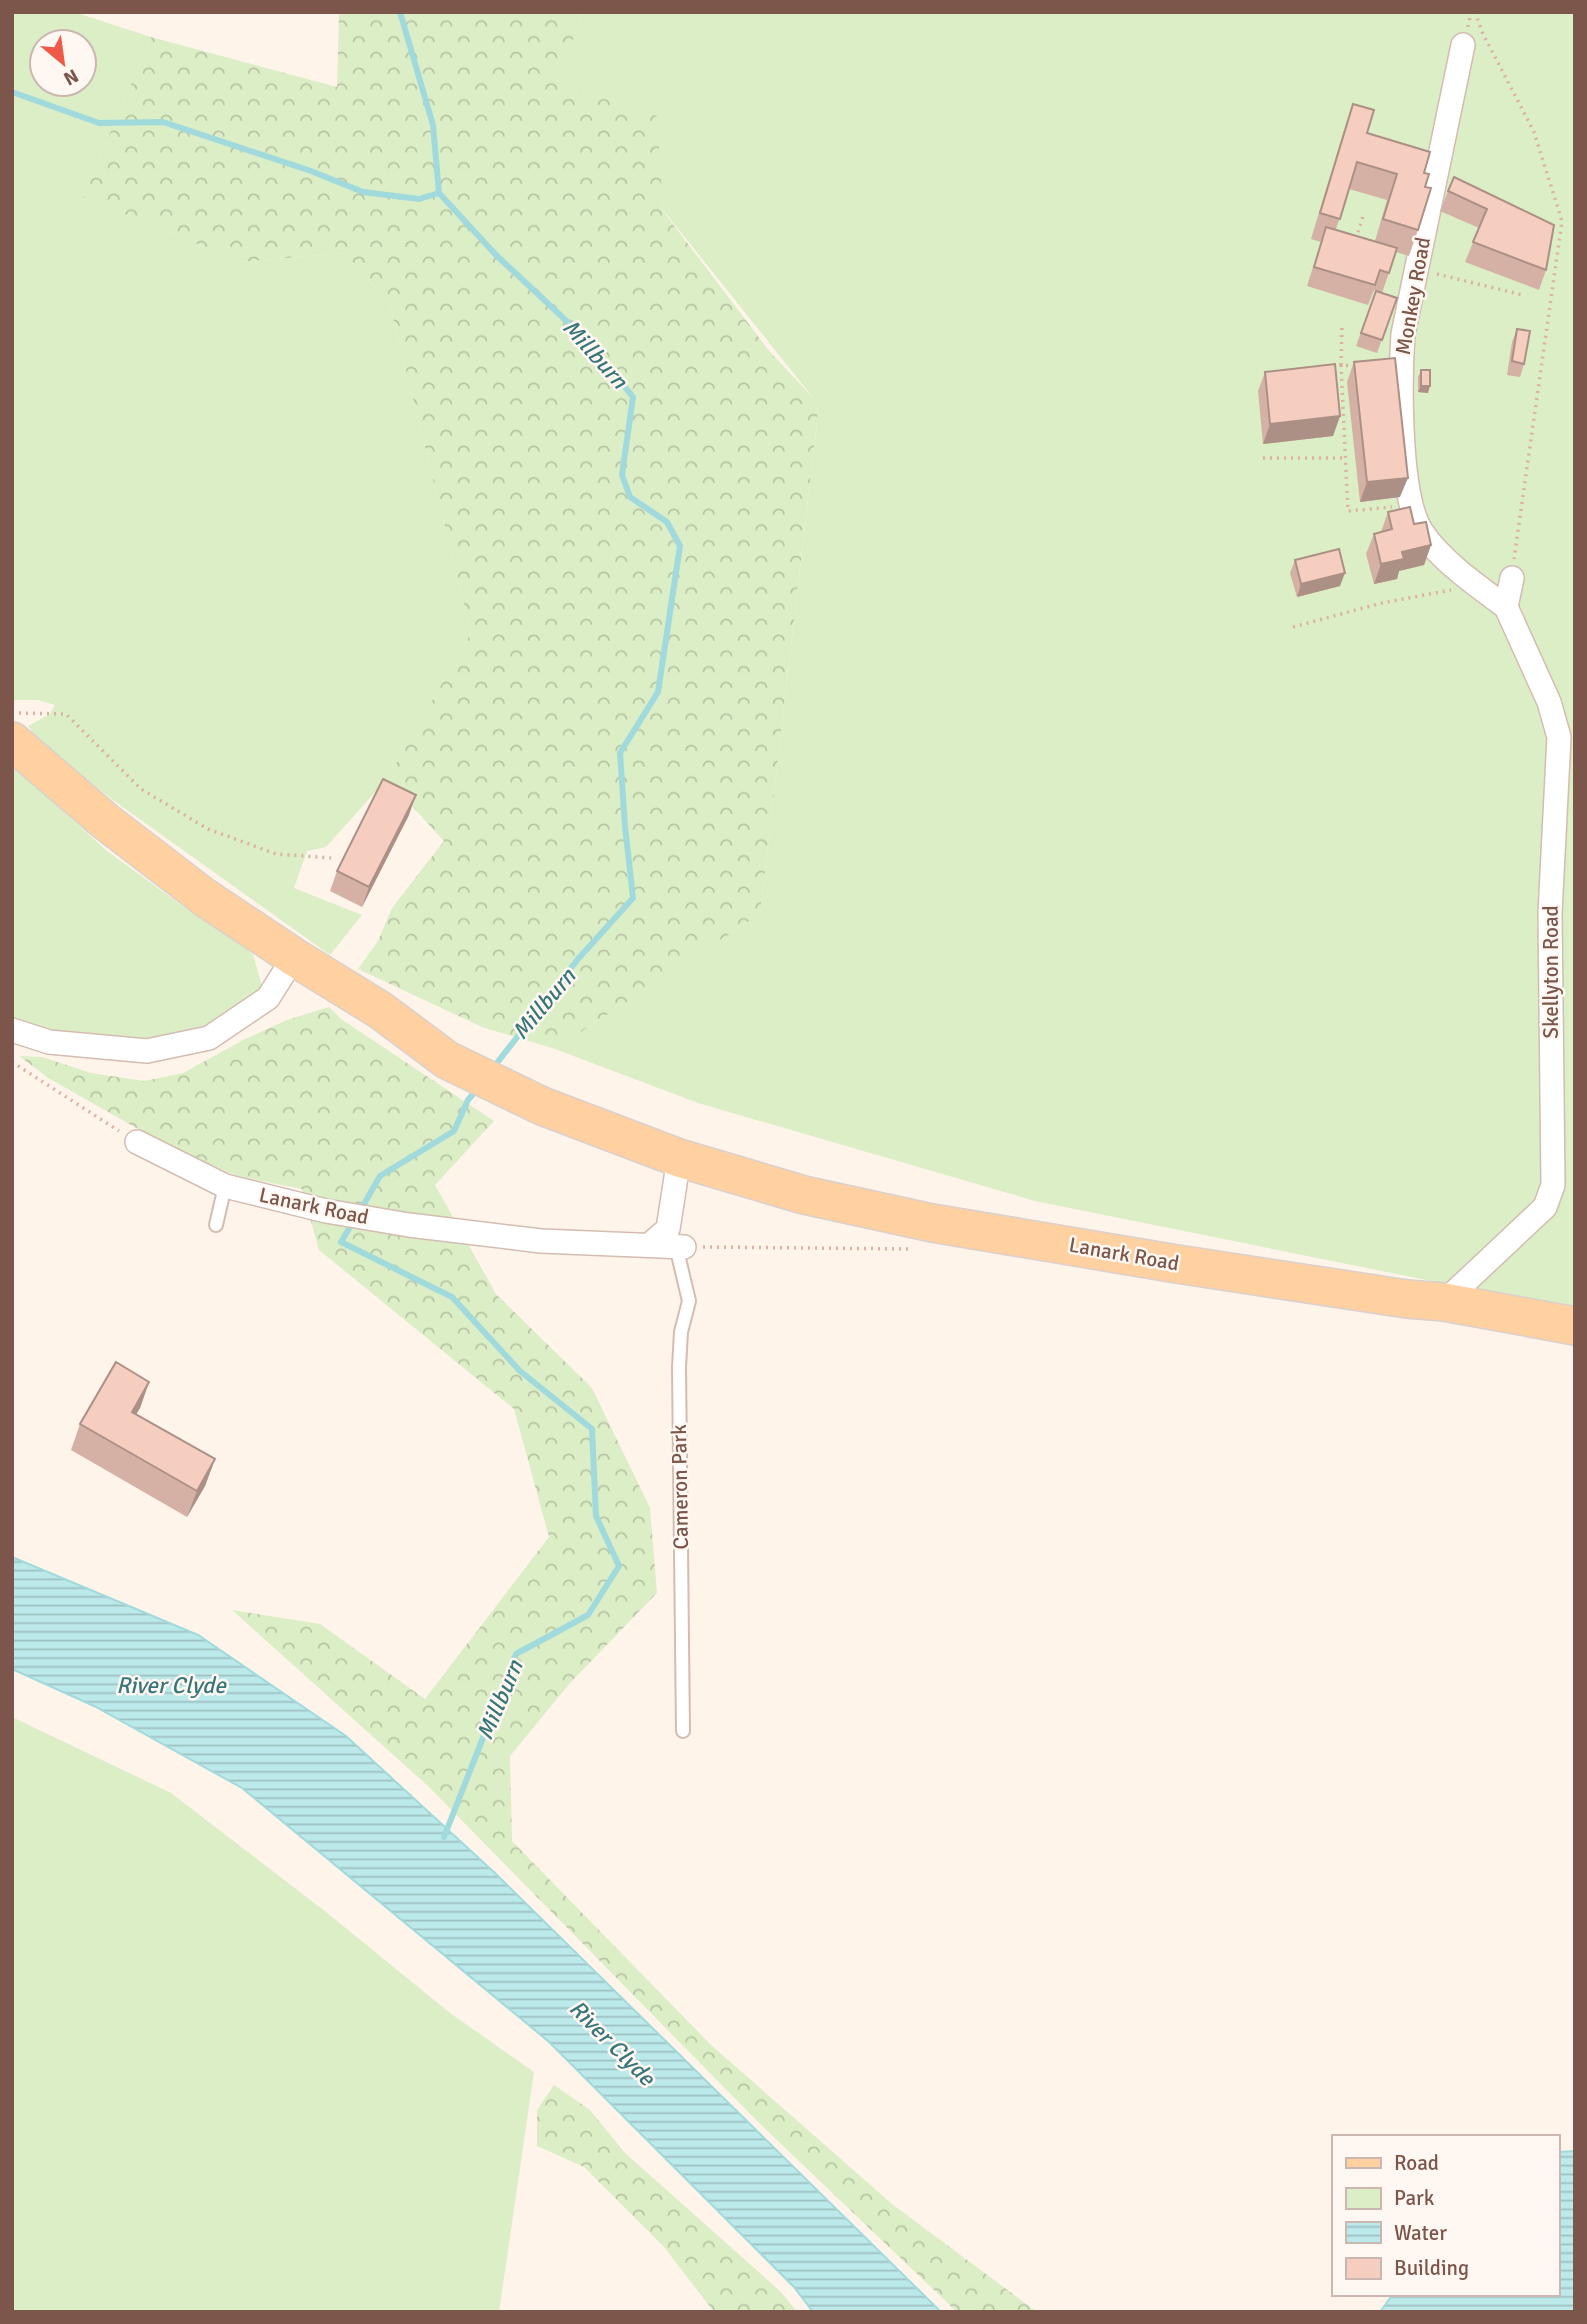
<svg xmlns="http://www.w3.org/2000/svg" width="1587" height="2324" font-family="Signika,sans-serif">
<defs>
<pattern id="forest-crowns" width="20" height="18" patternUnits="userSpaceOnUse" patternTransform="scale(1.75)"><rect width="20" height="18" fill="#dbeec6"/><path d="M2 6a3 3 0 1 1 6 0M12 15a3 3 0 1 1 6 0" fill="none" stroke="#b7c4a3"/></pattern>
<pattern id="water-rules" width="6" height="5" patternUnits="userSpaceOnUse" patternTransform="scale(1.75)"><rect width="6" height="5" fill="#bce9ea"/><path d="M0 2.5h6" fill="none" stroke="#9ec0c0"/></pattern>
</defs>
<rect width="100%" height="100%" fill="#fef4ea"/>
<g fill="#dbeec6" fill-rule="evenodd">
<path d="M12,12H74L151,37L83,197L241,262L343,253L389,302L471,633L387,779L326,847L307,851L294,888L362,915L330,955L117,803L42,745L28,726L50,714L55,705L38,700H12ZM42,42H84V84H42Z"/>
<path d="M583,12H1575V1310L1035,1201L698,1103L555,1049L760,914L819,405L663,210L656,116L558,81Z"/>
<path d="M12,765L107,851L188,910L229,933L253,955L262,986L256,999L210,1030L131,1042L68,1034L12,1018Z"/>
<path d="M12,1717L171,1793L326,1912L450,2013L534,2072L499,2312H12Z"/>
</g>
<g fill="url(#forest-crowns)">
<path d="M339,12H583L558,81L657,116L663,211L770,352L819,404L760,914L555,1049L482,1027L358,969L378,941L392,908L444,841L387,779L471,633L389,302L343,253L241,262L83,197L151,37L337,87Z"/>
<path d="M329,1007L341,1019L494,1121L435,1185L496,1294L592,1388L650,1508L657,1593L570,1683L510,1756L512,1841L711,2045L892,2204L1037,2312H957L758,2122L429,1787L232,1610L320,1624L425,1699L549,1537L514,1409L319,1250L302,1189L236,1176L154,1138L50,1079L19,1056L42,1057L91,1073L144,1081L183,1073L245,1039L287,1020Z"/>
<path d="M554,2085L590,2110L625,2153L781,2292L797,2312H714L664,2247L584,2167L537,2146V2110Z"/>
</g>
<g fill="url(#water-rules)" stroke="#a1dadd" stroke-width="2">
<path d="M12,1557L198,1635L346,1736L496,1874L941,2312H813L794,2287L548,2041L242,1788L94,1706L12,1669Z"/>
<path d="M1575,2151V2312H1380L1393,2294H1557V2152Z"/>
</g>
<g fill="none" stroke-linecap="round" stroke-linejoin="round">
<g stroke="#a1dadd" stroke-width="6">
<path d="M400,12L433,125L439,193L496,255L589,342L633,397L622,475L630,497L667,522L680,546L658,692L620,753L625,826L633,898L578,959L493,1068"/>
<path d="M12,92L99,123L163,122L311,171L363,192L419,199L439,193"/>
<path d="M359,1213L380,1176L454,1131L468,1100L478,1088"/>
<path d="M353,1222L341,1242L452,1297L520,1371L592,1429L596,1516L619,1566L588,1615L516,1654L444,1837"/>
</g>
<defs>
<g id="lane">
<path d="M216,1225L225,1186"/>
<path d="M676,1246L689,1301L681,1332L679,1367L683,1731"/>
</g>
<g id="street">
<path d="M1463,45L1403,334C1400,378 1398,496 1422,532C1440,560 1480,588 1506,607"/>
<path d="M12,1030L49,1042L147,1051L209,1038L268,998L294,957"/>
<path d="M137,1142L225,1186L326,1211L409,1225L541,1241L684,1247"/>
<path d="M649,1245L668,1229L679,1158"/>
<path d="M1444,1302L1545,1207L1553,1185L1550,913L1559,737L1549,702L1506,607L1512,578"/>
</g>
<path id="primary" d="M12,741L105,821L204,897L294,957L380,1010L447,1060L542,1106L679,1158L804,1195L932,1223L1177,1264L1407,1299L1444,1302L1575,1326"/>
</defs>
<use href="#lane" stroke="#d4bcb0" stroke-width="16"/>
<use href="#street" stroke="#d4bcb0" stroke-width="26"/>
<use href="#primary" stroke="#dad0cc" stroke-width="40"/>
<g stroke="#dcb1a1" stroke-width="3.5" stroke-dasharray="2 5" stroke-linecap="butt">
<path d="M1475,12L1483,34L1534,132L1562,221L1514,559"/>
<path d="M1468,27L1471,12"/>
<path d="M1356,239L1363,216"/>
<path d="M1437,274L1523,295"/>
<path d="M1341,365L1342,325"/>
<path d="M1355,366L1341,365L1348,511L1392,507"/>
<path d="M1263,458H1345"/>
<path d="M1293,627L1382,603L1451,590"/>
<path d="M19,713L66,714L141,789L208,829L276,854L331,858"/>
<path d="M12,1062L119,1131"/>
<path d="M703,1247L913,1249"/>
</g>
<use href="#lane" stroke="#fff" stroke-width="12"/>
<use href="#street" stroke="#fff" stroke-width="23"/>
<use href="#primary" stroke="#ffd0a0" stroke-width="37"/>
</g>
<g fill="#d4b1a4" fill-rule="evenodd">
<path d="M1353,104L1367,133L1424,173L1425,187L1418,230L1409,256L1396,252L1382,293L1374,290L1368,305L1307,286L1321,242L1311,239L1344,130ZM1349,189L1387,200L1375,241L1336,229Z"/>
<path d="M1448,191L1554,225L1546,270L1539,290L1465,262L1479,228L1440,211Z"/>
<path d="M1376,291L1397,298L1377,353L1356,346Z"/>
<path d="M1517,329L1524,364L1520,377L1507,375L1512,342Z"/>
<path d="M1354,362L1400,497L1360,502L1347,382Z"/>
<path d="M1421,370L1428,393L1418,392V377Z"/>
<path d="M1265,372L1340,416L1333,436L1263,444L1258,391Z"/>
<path d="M1388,512L1414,524L1431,545L1424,565L1399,571L1397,579L1374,584L1366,554L1374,534L1381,532Z"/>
<path d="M1295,560L1340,586L1297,597L1290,573Z"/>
<path d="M409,815L362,907L330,891L337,871Z"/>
<path d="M149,1382L140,1408L136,1414L215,1459L205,1486L187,1517L71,1450L80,1424Z"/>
</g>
<g fill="#ac9086">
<path d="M1421,386H1430L1428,393L1418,392Z"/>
<path d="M1340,416L1333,436L1263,444L1270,424Z"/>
<path d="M1408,478L1400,497L1360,502L1367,482Z"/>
<path d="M1431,545L1424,565L1399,571L1397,579L1374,584L1381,564L1402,552Z"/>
<path d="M1345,573L1340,586L1297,597L1301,584Z"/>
<path d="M416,795L409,815L362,907L369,887Z"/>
<path d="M149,1382L140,1408L122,1438L132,1412Z"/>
<path d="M215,1459L205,1486L187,1517L197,1491Z"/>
</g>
<g fill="#f6cebf" stroke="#ac9086" stroke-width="2">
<path d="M1353,104L1374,110L1367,133L1430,152L1424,173L1429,174L1425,187L1431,188L1418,230L1383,219L1397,174L1357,162L1340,219L1320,213Z"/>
<path d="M1454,177L1554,225L1546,270L1473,242L1487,209L1448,191Z"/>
<path d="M1326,227L1397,248L1389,273L1380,270L1375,285L1314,267Z"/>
<path d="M1376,291L1397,298L1382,340L1361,333Z"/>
<path d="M1517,329L1530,331L1524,364L1512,361Z"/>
<path d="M1395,358L1408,478L1367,482L1354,362Z"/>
<path d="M1335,364L1340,416L1270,424L1265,372Z"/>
<rect x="1421" y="370" width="9" height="16"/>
<path d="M1410,507L1414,524L1426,522L1431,545L1402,552L1404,559L1381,564L1374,534L1392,529L1388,512Z"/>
<path d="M1339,549L1345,573L1301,584L1295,560Z"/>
<path d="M383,779L416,795L369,887L337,871Z"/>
<path d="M116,1362L149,1382L132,1412L215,1459L197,1491L80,1424Z"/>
</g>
<g text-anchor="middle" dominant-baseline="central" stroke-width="5" stroke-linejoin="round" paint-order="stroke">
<g font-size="21" fill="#7c564a" stroke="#fff8f2">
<text transform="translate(1413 296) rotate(-80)">Monkey Road</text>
<text transform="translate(1551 972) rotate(-90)">Skellyton Road</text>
<text transform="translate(314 1206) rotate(12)">Lanark Road</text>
<text transform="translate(1124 1254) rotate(10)">Lanark Road</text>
<text transform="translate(680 1487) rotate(-91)">Cameron Park</text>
</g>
<g font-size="23" font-style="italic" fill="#39767a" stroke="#fff8f2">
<text transform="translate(595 354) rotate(48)">Millburn</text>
<text transform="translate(544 1004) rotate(-50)">Millburn</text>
<text x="171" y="1685">River Clyde</text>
<text transform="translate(500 1700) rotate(-67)">Millburn</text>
<text transform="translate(612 2043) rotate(45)">River Clyde</text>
</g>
</g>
<rect width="1587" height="2324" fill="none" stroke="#7c564a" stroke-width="28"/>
<rect x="1332" y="2135" width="228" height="161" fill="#fff8f2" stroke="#cbb7af" stroke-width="2"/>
<rect x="1346" y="2158" width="35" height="10" fill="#ffd0a0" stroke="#cbb7af" stroke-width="2"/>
<text x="1394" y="2170" font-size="21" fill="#7c564a">Road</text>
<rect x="1346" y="2188" width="35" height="21" fill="#dbeec6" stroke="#cbb7af" stroke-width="2"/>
<text x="1394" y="2205" font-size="21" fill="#7c564a">Park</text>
<rect x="1346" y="2222" width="35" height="21" fill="url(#water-rules)" stroke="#cbb7af" stroke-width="2"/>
<text x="1394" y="2240" font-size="21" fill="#7c564a">Water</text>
<rect x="1346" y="2258" width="35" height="21" fill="#f6cebf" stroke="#cbb7af" stroke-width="2"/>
<text x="1394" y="2275" font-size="21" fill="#7c564a">Building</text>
<g transform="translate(63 63) rotate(151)"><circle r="33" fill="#fff8f2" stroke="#cbb7af" stroke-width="2"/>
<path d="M0-5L12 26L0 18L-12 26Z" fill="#ef5947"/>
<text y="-10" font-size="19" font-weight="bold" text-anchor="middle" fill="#7c564a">N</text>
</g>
</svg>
